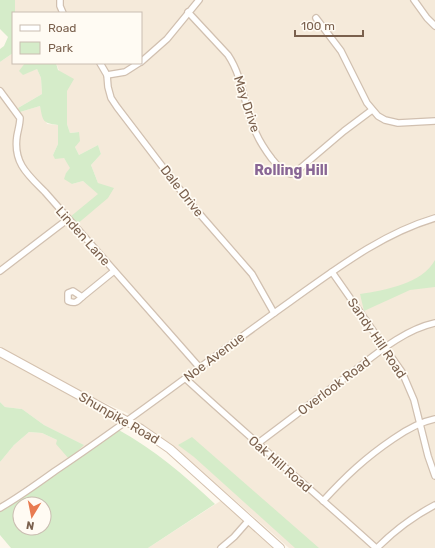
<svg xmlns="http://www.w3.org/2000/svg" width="435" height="548" font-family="Rubik,sans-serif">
<rect width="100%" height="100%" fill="#fdf7ec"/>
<g fill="#f5eada">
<path d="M15,0H435V548H289L238,503L177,451L127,413L79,391L0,347V62L13,53V63H25L20,71L37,69L41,78L42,94L18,108L20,112L40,106L47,124L58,125V144L53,155L64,158L71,168L66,173L72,184L83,181L99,194L108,198L98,183L91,165L101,154L98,145L79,155L75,147L78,132L70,133L67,124V91L56,63H141V13H15Z"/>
<path d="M0,356L122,425L0,508V462L14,445L29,432L42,433L57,440L84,445L44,425L22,409L5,407L0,402Z"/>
<path d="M225,498L280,548H148Z"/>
</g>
<g fill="#d5ecc9" fill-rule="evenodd">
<path d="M0,0H15V13H13V53L0,62V49L4,46L8,37L0,29Z"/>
<path d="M25,63H56L58,70L74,79L67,91V124L70,133L79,132L80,141L75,147L79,155L98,145L101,154L91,165L98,183L114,188L108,198L76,225L70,217L98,194L83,181L72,184L64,179L66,173L70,168L64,158L55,159L53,155L58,144V125C42,123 43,121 40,106L20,112L18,108L42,94L41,78L37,69L23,75L19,71Z"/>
<path d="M435,260V287L410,290L364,311L360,294C385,290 422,284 435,260Z"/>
<path d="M0,402L5,407L22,409L44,425L84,445L69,459L56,444L57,440L42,433L29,432L14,445L0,462Z"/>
<path d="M117,429C155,450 184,475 215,504L148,548H11L0,535V509ZM20,504H44V528H20Z"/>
<path d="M192,437L319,548H295L194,457L178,445Z"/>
</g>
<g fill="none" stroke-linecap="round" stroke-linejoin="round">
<defs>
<g id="minor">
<path d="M60,0V6L63,13"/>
<path d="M414,0L427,18L435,26"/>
<path d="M188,12L228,55C244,79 244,108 256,133C260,142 266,151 272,159C278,166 282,172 291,174L297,171L344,131L372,110"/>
<path d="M316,18L341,51L367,103L378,116L385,120L398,123L435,121"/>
<path d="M141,62L167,39L199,0"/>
<path d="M100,63L107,75L108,87L111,98L117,107L191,204L252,274L274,313"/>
<path d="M107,75L125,72L139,63"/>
<path d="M0,91L20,118C20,124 18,130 17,136C13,163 28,175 45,192L200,368"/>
<path d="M0,271L68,219"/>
<path d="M332,272L402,372L414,400L428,456L435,476"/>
<path d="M73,291L82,297C77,302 75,304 68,301V293Z"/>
<path d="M82,297L114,271"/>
<path d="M186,379C248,436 313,491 376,548"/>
<path d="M257,444C288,421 319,397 350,374C375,355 403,330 435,323"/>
<path d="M323,501C346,476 365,458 393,439C406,430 420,422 435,419"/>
<path d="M0,508C19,497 37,484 55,471C136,417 212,357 291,301C336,269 381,234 435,218"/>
<path d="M221,548L234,537L249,520"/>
<path d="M377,548C394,531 414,516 435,505"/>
</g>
<path id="secondary" d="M0,352L141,429L170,449L280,548"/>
</defs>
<use href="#minor" stroke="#d1c0b0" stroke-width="8"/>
<use href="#secondary" stroke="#d4c1ae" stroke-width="10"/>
<use href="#minor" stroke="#fff" stroke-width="5.5"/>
<use href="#secondary" stroke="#fff" stroke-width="8"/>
</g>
<g text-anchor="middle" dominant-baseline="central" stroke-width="3.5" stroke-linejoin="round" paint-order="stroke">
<g font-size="13" fill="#7a604d" stroke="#fffbf3">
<text transform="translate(247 104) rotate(72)">May Drive</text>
<text transform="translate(182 191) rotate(52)">Dale Drive</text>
<text transform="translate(83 236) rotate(48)">Linden Lane</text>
<text transform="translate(377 338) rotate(56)">Sandy Hill Road</text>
<text transform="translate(214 357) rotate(-37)">Noe Avenue</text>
<text transform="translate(334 386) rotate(-37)">Overlook Road</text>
<text transform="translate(119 418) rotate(30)">Shunpike Road</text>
<text transform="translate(280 464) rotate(41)">Oak Hill Road</text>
</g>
<g font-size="14" font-weight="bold" fill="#886695" stroke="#fffbf3">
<text x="291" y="170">Rolling Hill</text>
</g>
</g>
<rect x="12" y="12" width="130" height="52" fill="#fffbf3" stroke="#cabdb1"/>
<rect x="20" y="25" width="20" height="6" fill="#ffffff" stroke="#cabdb1"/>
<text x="48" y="32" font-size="12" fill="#7a604d">Road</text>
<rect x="20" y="42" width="20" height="12" fill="#d5ecc9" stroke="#cabdb1"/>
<text x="48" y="52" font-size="12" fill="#7a604d">Park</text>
<g transform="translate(32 516) rotate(190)"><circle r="19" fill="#fffbf3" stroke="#cabdb1"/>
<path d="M0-3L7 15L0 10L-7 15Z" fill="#e87b50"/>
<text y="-6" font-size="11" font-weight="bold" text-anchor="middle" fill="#7a604d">N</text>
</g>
<path d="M295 30v6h68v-6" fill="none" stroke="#7a604d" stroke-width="2"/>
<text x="301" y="30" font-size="12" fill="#7a604d" stroke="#fffbf3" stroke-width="3" paint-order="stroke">100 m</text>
</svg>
